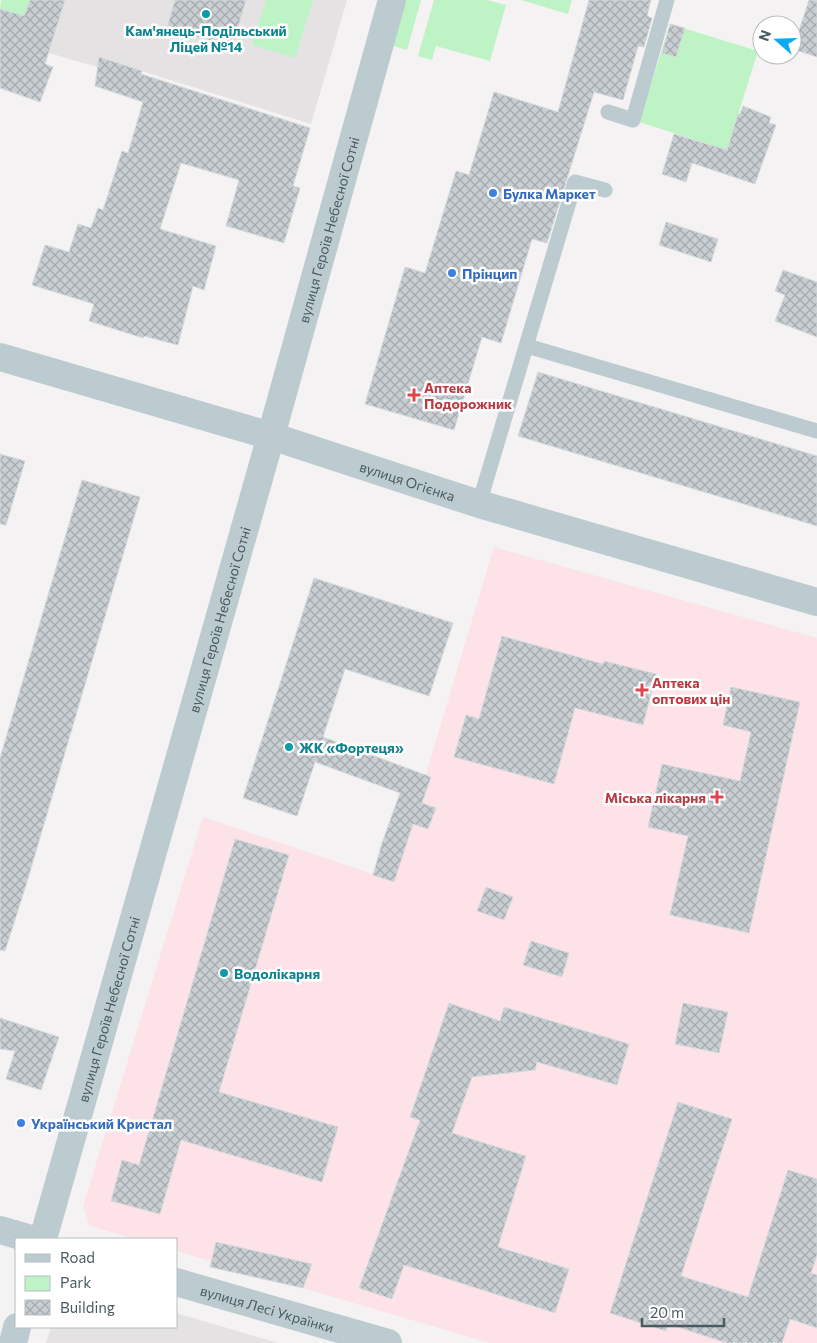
<svg xmlns="http://www.w3.org/2000/svg" width="817" height="1343" font-family="Commissioner,sans-serif">
<defs>
<pattern id="building-cross-hatch" width="8" height="8" patternUnits="userSpaceOnUse" patternTransform="scale(1.25)"><rect width="8" height="8" fill="#c8ced2"/><path d="M0 0l8 8M0 8l8-8" fill="none" stroke="#a4aaae"/></pattern>
</defs>
<rect width="100%" height="100%" fill="#f4f2f2"/>
<g fill="#e5e2e4">
<path d="M30,0H347L311,124L100,58L97,67L15,43Z"/>
<path d="M176,1313L278,1343H46L51,1327H176Z"/>
</g>
<path fill="#fde2e7" d="M494,547L817,638V1343H490L176,1251V1239H136L90,1226L83,1206L203,817L394,881Z"/>
<g fill="#bef3c6">
<path d="M1,0H30L15,43L0,9Z"/>
<path d="M266,0H313L295,58L252,45Z"/>
<path d="M400,0H421L407,50L387,44Z"/>
<path d="M434,0H487L506,5L490,61L436,46L432,60L418,56Z"/>
<path d="M521,0H572L568,14Z"/>
<path d="M670,24L758,51L720,172L701,166L708,144L639,122Z"/>
</g>
<g fill="url(#building-cross-hatch)" stroke="#d5dadd">
<path d="M30,0H65L45,64L53,67L40,102L0,88V9L24,16Z"/>
<path d="M175,0H246L232,47L167,28Z"/>
<path d="M589,0H651L647,16L652,18L644,47L638,46L623,100L594,92L547,243L532,239L501,343L482,337L454,430L365,404L405,267L425,273L456,171L469,175L494,92L558,112Z"/>
<path d="M809,0H817V57L793,49Z"/>
<path d="M670,24L685,28L676,57L662,53Z"/>
<path d="M99,57L142,71L141,74L310,128L293,186L300,188L284,243L226,226L239,180L181,163L160,229L216,246L204,290L193,286L178,345L144,336L143,338L89,321L94,304L32,285L45,245L69,252L78,224L91,228L98,208L103,210L122,151L128,153L143,102L95,86Z"/>
<path d="M743,106L771,117L769,123L776,125L755,184L692,163L686,182L662,174L674,134L727,150L738,114H740Z"/>
<path d="M666,222L718,239L711,262L659,245Z"/>
<path d="M783,270L817,282V337L775,321L785,295L775,291Z"/>
<path d="M538,372L817,456V526L518,436Z"/>
<path d="M0,454L25,461L6,525L0,524Z"/>
<path d="M82,480L140,497L27,882L5,951L0,950V758Z"/>
<path d="M314,578L453,623L429,696L345,669L323,737L431,777L422,803L436,808L428,829L413,824L394,882L373,875L382,843L400,793L315,762L297,816L243,798Z"/>
<path d="M502,636L603,664L604,661L656,674L643,725L575,708L554,784L454,757L466,715L479,719Z"/>
<path d="M731,687L800,702L749,933L670,915L688,836L648,827L662,764L740,781L751,732L723,725Z"/>
<path d="M235,839L289,855L219,1092L338,1127L322,1182L181,1140L160,1214L111,1201L122,1160L139,1165Z"/>
<path d="M486,887L513,897L504,920L477,911Z"/>
<path d="M531,941L569,953L562,977L523,965Z"/>
<path d="M449,1003L500,1021L504,1007L629,1044L617,1085L537,1062L535,1070L472,1077L452,1133L526,1156L498,1247L569,1269L555,1313L404,1265L392,1299L359,1288L420,1120L410,1117Z"/>
<path d="M683,1003L728,1012L719,1053L675,1044Z"/>
<path d="M0,1018L59,1037L41,1090L6,1079L15,1051L0,1049Z"/>
<path d="M678,1102L732,1119L681,1276L748,1297L788,1170L817,1179V1255L811,1273L817,1275V1328L790,1319L782,1343H727L668,1324L666,1331L610,1313Z"/>
<path d="M216,1242L312,1264L303,1288L210,1267Z"/>
</g>
<g fill="none" stroke-linecap="round" stroke-linejoin="round">
<g stroke="#bccbcf" stroke-width="15">
<path d="M608,112L633,120L667,0"/>
<path d="M527,346L817,431"/>
<path d="M479,504L575,182L605,190"/>
</g>
<g stroke="#bccbcf" stroke-width="28">
<path id="s1" d="M0,357L271,436L479,504L817,602"/>
<path id="s2" d="M43,1239L271,436L392,0"/>
<path d="M13,1343L17,1327"/>
</g>
<g stroke="#bccbcf" stroke-width="28">
<path d="M0,1230L31,1239"/>
<path id="s3" d="M176,1282L388,1343"/>
</g>
</g>
<g fill="#0f9aa8" stroke="#fff" stroke-width="2">
<circle cx="206" cy="14" r="5"/>
<circle cx="289" cy="747" r="5"/>
<circle cx="224" cy="973" r="5"/>
</g>
<g fill="#3f7fe0" stroke="#fff" stroke-width="2">
<circle cx="493" cy="193" r="5"/>
<circle cx="452" cy="273" r="5"/>
<circle cx="21" cy="1123" r="5"/>
</g>
<g fill="#e0444e" stroke="#fff" stroke-width="2">
<path d="M411.5 387.5h5v5h5v5h-5v5h-5v-5h-5v-5h5z"/>
<path d="M639.5 682.5h5v5h5v5h-5v5h-5v-5h-5v-5h5z"/>
<path d="M714.5 789.5h5v5h5v5h-5v5h-5v-5h-5v-5h5z"/>
</g>
<g text-anchor="middle" dominant-baseline="central" stroke-width="5" stroke-linejoin="round" paint-order="stroke">
<g font-size="14" font-weight="bold" fill="#0d838f" stroke="#fff" text-anchor="start">
<text x="206" y="30" text-anchor="middle">Кам'янець-Подільський<tspan x="206" dy="16">Ліцей №14</tspan></text>
<text x="299" y="747">ЖК «Фортеця»</text>
<text x="234" y="973">Водолікарня</text>
</g>
<g font-size="14" font-weight="bold" fill="#366cbe" stroke="#fff" text-anchor="start">
<text x="503" y="193">Булка Маркет</text>
<text x="462" y="273">Прінцип</text>
<text x="31" y="1123">Український Кристал</text>
</g>
<g font-size="14" fill="#485b61" stroke="#fff">
<text stroke="none"><textPath href="#s2" startOffset="1049">вулиця Героїв Небесної Сотні</textPath></text>
<text stroke="none"><textPath href="#s1" startOffset="426">вулиця Огієнка</textPath></text>
<text stroke="none"><textPath href="#s2" startOffset="644">вулиця Героїв Небесної Сотні</textPath></text>
<text stroke="none"><textPath href="#s2" startOffset="239">вулиця Героїв Небесної Сотні</textPath></text>
<text stroke="none"><textPath href="#s3" startOffset="95">вулиця Лесі Українки</textPath></text>
</g>
<g font-size="14" font-weight="bold" fill="#be3a42" stroke="#fff" text-anchor="start">
<text x="424" y="387">Аптека<tspan x="424" dy="16">Подорожник</tspan></text>
<text x="652" y="682">Аптека<tspan x="652" dy="16">оптових цін</tspan></text>
<text x="706" y="797" text-anchor="end">Міська лікарня</text>
</g>
</g>
<rect x="15" y="1238" width="162" height="90" fill="#ffffff" stroke="#b6bdc0"/>
<rect x="25" y="1254" width="25" height="8" fill="#bccbcf" stroke="#b6bdc0"/>
<text x="60" y="1263" font-size="15" fill="#485b61">Road</text>
<rect x="25" y="1276" width="25" height="15" fill="#bef3c6" stroke="#b6bdc0"/>
<text x="60" y="1288" font-size="15" fill="#485b61">Park</text>
<rect x="25" y="1300" width="25" height="15" fill="url(#building-cross-hatch)" stroke="#b6bdc0"/>
<text x="60" y="1313" font-size="15" fill="#485b61">Building</text>
<g transform="translate(777 40) rotate(290)"><circle r="24" fill="#ffffff" stroke="#b6bdc0"/>
<path d="M0-4L9 19L0 12L-9 19Z" fill="#0caaf4"/>
<text y="-8" font-size="14" font-weight="bold" text-anchor="middle" fill="#485b61">N</text>
</g>
<path d="M642 1318v8h82v-8" fill="none" stroke="#485b61" stroke-width="2.5"/>
<text x="650" y="1318" font-size="15" fill="#485b61" stroke="#ffffff" stroke-width="4" paint-order="stroke">20 m</text>
</svg>
